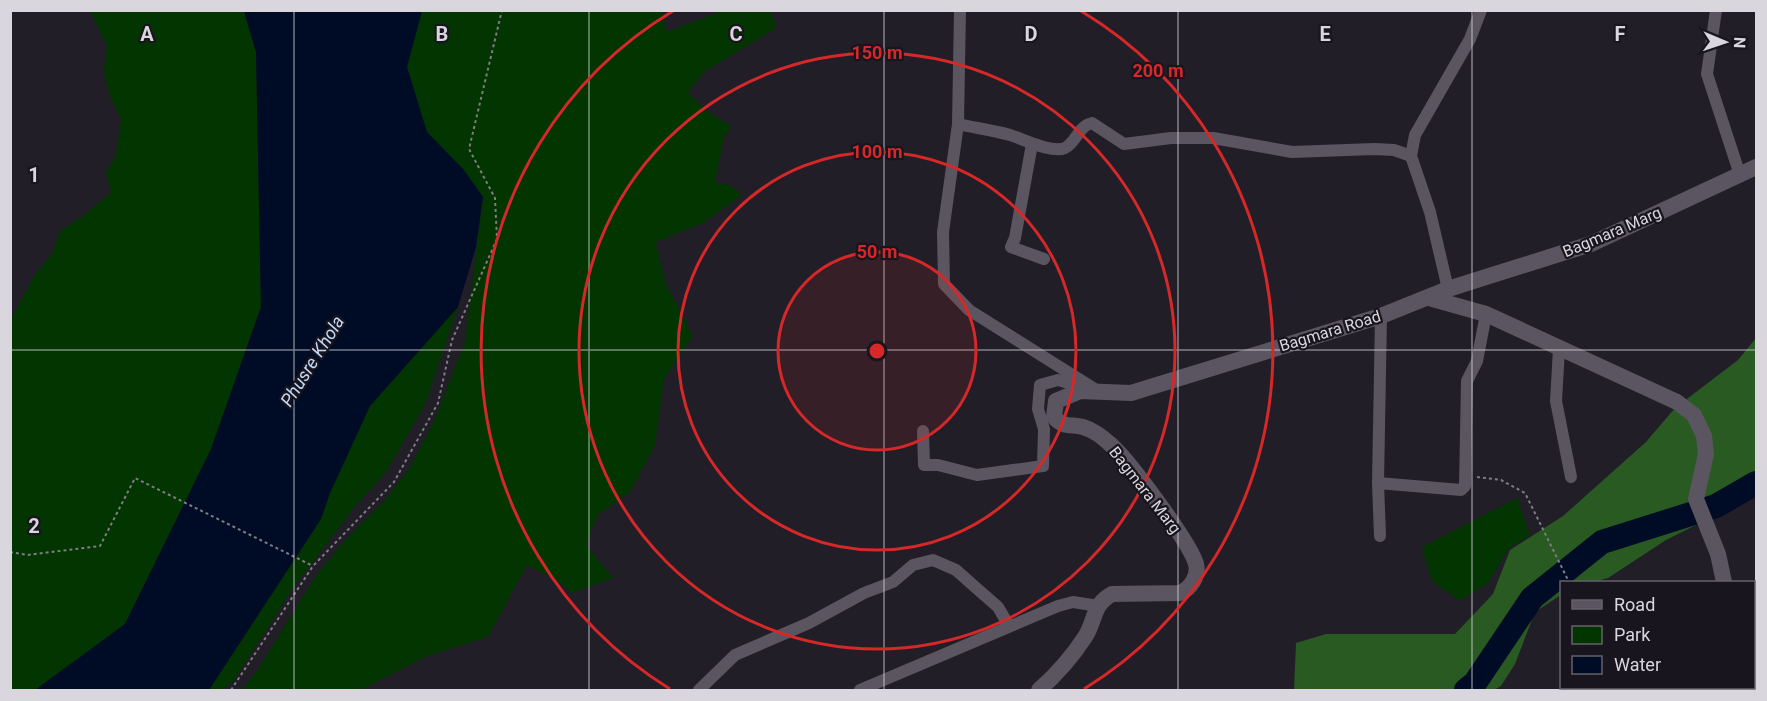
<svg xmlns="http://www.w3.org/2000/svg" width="1767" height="701" font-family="Roboto,sans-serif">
<rect width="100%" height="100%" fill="#221e27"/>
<g fill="#033500">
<path d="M90,11H244L256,52L261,307L211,449L125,624L37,690H11V319L33,278L53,252L60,231L83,216L111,192L106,173L116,155L121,119L109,94L104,70L107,46Z"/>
<path d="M422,11H665L662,13L667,32L722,11H771L776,28L704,72L688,92L705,110L732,127L724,137L715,182L731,186L742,195L703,223L656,242L665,282L693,336L664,379L655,445L631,491L598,515L586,545L613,578L572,593L555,579L527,565L488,637L427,656L361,690H242L259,668L315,577L345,540L384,501L409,469L435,419L465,341L483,197L463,169L427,132L407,67Z"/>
<path d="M458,307L425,405L386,472L357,504L293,588L232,683L220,690H209L321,519L330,493L370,406Z"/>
<path d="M1517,498L1530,535L1509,548L1488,583L1460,601L1432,581L1422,547Z"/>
<path d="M1754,660L1756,661V690H1674L1671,688H1754Z"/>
</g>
<path fill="#285a22" d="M1756,338V495L1666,540L1608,578L1594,582H1562L1561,595L1535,612L1515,664L1501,686L1494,690H1294L1296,643L1326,634H1455L1493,594L1510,550L1563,516L1646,442L1675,408L1738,360Z"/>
<path fill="#000b26" d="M244,11H422L407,67L427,132L463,169L483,197L476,247L458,307L370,406L330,493L321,519L209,690H35L125,624L211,449L261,307L256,52Z"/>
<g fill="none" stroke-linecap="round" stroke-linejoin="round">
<path stroke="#000b26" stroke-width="24" d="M1466,690L1475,683L1532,598L1602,542L1716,506L1756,483"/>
<g stroke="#7f7c84" stroke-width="2" stroke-dasharray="3 3" stroke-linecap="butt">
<path d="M1477,477L1501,480L1525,493L1569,582"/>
<path d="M10,552L27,555L100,546L135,478L313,566"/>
<path d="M231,690L313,566L394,482L438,403L452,340L497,239L495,198L469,149L502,10"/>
</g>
<path stroke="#5a5560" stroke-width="6" d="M1607,688L1610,690"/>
<g stroke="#5a5560" stroke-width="12">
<path d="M960,10L958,124L943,232L944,284L969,310L1098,391"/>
<path d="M1716,10L1707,74L1740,175"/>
<path d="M958,124C975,128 993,130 1010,135C1023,139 1052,154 1065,148C1077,142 1078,126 1092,123L1124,144L1171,138H1213L1292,152L1374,149L1394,150L1411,156"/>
<path d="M1032,144L1015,238L1011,247L1044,259"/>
<path d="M1448,289L1430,212L1411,156L1415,135L1470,39L1481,10"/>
<path d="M1559,349L1556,401L1571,477"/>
<path d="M923,431L924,465H938L977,475L1043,466L1044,429L1038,409L1040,385L1058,380L1086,388"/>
<path d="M1378,483L1381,316"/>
<path d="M1380,536L1378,483L1461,490L1465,486L1467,381L1477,361L1486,314"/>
<path d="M1754,589H1756"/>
<path d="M699,690L735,655L809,623L864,593L893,582L913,565L933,560L956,570L974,586L998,607L1009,626"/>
<path d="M860,690L1058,606L1073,602L1098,606"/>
</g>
<g stroke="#5a5560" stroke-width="16">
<path d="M1429,298L1486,314L1677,402L1694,415L1704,436L1706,454L1696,499L1718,554L1724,582"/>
<path d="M1754,639H1756"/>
<path d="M1039,690C1057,674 1072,657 1085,637C1096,620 1092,605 1112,594L1180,593C1191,588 1199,576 1196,564C1191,544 1127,458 1110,444C1102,437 1094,430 1083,427C1071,424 1063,428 1054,417L1056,401L1080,391L1131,393L1381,316L1448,289L1591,244L1756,167"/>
</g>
</g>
<path fill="none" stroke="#d9d6dd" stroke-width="1.5" stroke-opacity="0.55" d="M294,10V690M589,10V690M884,10V690M1178,10V690M1472,10V690M10,350H1756"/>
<circle cx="877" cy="351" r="99" fill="#d62828" fill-opacity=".12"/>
<g fill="none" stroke="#d62828" stroke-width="3">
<circle cx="877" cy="351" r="99"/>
<circle cx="877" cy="351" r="199"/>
<circle cx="877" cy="351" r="298"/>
<path d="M670 689A397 397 0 0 1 673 11M1081 11A397 397 0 0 1 1084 689"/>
</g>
<g text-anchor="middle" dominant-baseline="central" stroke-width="4.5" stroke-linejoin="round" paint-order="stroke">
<g font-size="16" fill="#d9d6dd" stroke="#19151e">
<text transform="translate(1612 232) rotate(-23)">Bagmara Marg</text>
<text transform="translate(1330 331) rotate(-17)">Bagmara Road</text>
<text transform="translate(1145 490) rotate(52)">Bagmara Marg</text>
</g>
<g font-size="18" font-style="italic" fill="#c1dafb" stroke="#19151e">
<text transform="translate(312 361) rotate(-58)">Phusre Khola</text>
</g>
</g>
<g font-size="20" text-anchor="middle" font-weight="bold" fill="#d9d6dd" stroke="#19151e" stroke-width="4.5" stroke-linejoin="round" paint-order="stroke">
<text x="147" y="41">A</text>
<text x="442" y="41">B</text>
<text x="736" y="41">C</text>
<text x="1031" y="41">D</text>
<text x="1325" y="41">E</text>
<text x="1620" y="41">F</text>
<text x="34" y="182">1</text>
<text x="34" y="533">2</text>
</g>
<circle cx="877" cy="351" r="9" fill="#d62828" stroke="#19151e" stroke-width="3"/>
<g font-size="18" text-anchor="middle" font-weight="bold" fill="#d62828" stroke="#19151e" stroke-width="4.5" stroke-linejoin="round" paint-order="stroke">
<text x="877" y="59">150 m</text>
<text x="1158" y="77">200 m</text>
<text x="877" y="158">100 m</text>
<text x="877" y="258">50 m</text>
</g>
<rect width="1767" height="701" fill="none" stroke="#d9d6dd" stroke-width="24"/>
<rect x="1560" y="581" width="195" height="108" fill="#19151e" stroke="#66626a" stroke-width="1.5"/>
<rect x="1572" y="600" width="30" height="9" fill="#5a5560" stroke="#66626a" stroke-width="1.5"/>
<text x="1614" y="611" font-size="18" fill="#d9d6dd">Road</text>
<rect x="1572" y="626" width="30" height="18" fill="#033500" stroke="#66626a" stroke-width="1.5"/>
<text x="1614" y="641" font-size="18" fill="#d9d6dd">Park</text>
<rect x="1572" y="656" width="30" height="18" fill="#000b26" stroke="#66626a" stroke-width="1.5"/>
<text x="1614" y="671" font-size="18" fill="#d9d6dd">Water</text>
<g transform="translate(1725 42) rotate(92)" stroke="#19151e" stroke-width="4.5" paint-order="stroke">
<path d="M0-4.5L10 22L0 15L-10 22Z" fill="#d9d6dd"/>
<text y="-9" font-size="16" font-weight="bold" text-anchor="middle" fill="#d9d6dd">N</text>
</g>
</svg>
